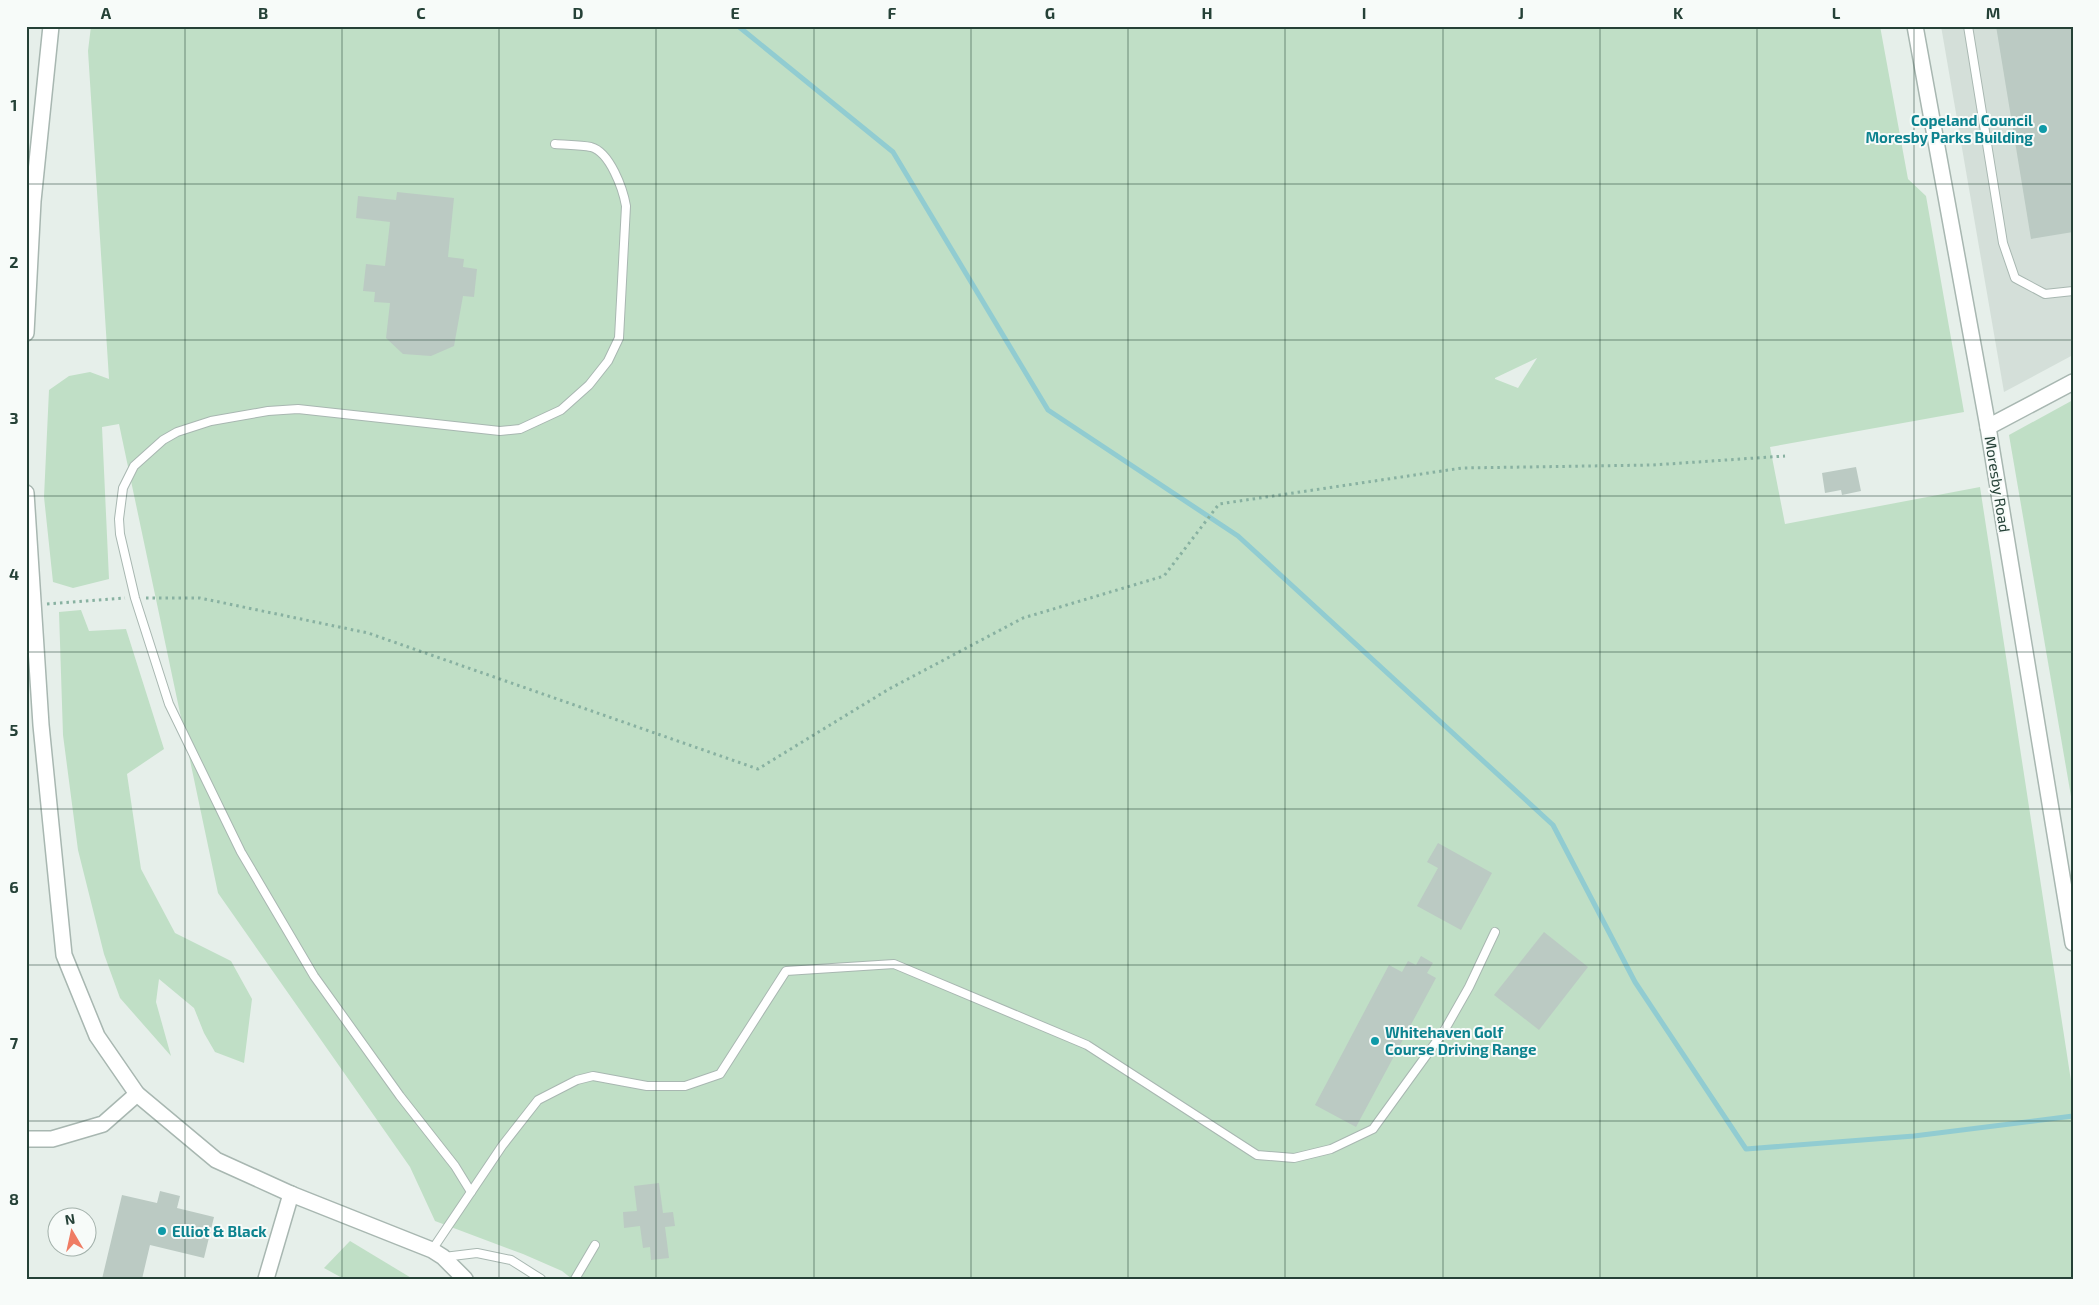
<svg xmlns="http://www.w3.org/2000/svg" width="2099" height="1305" font-family="'Exo 2',sans-serif">
<rect width="100%" height="100%" fill="#e6efea"/>
<path fill="#d4dfd9" d="M1941,26H2073V355L2004,392Z"/>
<g fill="#c0dfc6" fill-rule="evenodd">
<path d="M91,26H1880L1908,179L1926,196L1964,412L1770,447L1785,524L1980,487L2073,1094V1279H572L562,1271L523,1254L435,1221L410,1167L218,893L119,424L102,427L109,579L73,588L53,582L44,497L49,390L69,376L90,372L109,379L88,51ZM1537,358L1518,388L1495,379V378Z"/>
<path d="M2073,400V808L2009,435Z"/>
<path d="M81,610L89,631L126,629L164,749L127,774L141,869L175,933L231,961L252,999L244,1063L215,1052L204,1033L194,1008L159,979L156,1002L171,1056L120,998L104,954L78,850L63,735L59,612Z"/>
<path d="M350,1241L413,1279H344L324,1268Z"/>
</g>
<g fill="none" stroke-linecap="round" stroke-linejoin="round">
<path stroke="#91ccd1" stroke-width="5" d="M738,26L893,152L1048,410L1238,536L1553,825L1635,982L1746,1149L1914,1136L2073,1116"/>
</g>
<g fill="#bbcac3">
<path d="M1996,26H2073V232L2031,239Z"/>
<path d="M397,192L454,198L448,257L464,259L463,267L477,269L474,297L463,296L454,346L431,356L403,354L386,338L390,303L374,302L375,292L363,291L366,264L385,266L390,222L356,218L358,196L396,200Z"/>
<path d="M1856,467L1861,491L1842,495L1841,490L1825,493L1822,473Z"/>
<path d="M1438,843L1492,873L1461,930L1417,906L1438,868L1427,862Z"/>
<path d="M1544,932L1588,967L1539,1030L1494,995Z"/>
<path d="M1421,956L1433,963L1427,973L1436,978L1356,1127L1315,1105L1389,965L1402,972L1408,961L1416,965Z"/>
<path d="M659,1183L663,1213L673,1212L675,1226L665,1227L669,1258L651,1260L650,1247L643,1248L640,1226L624,1228L623,1212L637,1211L634,1186Z"/>
<path d="M160,1191L180,1196L177,1208L214,1217L204,1258L150,1245L142,1279H102L122,1195L157,1203Z"/>
</g>
<g fill="none" stroke-linecap="round" stroke-linejoin="round">
<defs>
<g id="service">
<path d="M1968,26L2003,243L2015,278L2045,294L2073,291"/>
<path d="M471,1192L455,1166L400,1096L314,976L241,852L169,704L135,598L120,534L119,519L123,488L134,466L163,440L177,432L211,421L268,411L298,409L500,431L520,429L561,410L589,385L608,361L619,338L626,206C623,189 610,152 591,147C580,145 567,145 555,144"/>
<path d="M432,1250L502,1146L538,1100L577,1080L593,1076L647,1086H685L720,1074L786,971L894,964L1087,1045L1257,1155L1294,1158L1331,1149L1373,1129L1444,1031L1469,987L1495,932"/>
<path d="M444,1257L477,1253L511,1260L541,1279"/>
<path d="M575,1279L595,1245"/>
</g>
<g id="minor">
<path d="M26,333L33,201L51,26"/>
<path d="M1988,427L2073,382"/>
<path d="M26,493L41,725L64,955L97,1036L137,1094L216,1160L291,1194L432,1250L443,1257L465,1279"/>
<path d="M26,1139H52L103,1124L137,1094"/>
<path d="M266,1279L291,1194"/>
</g>
<path id="tertiary" d="M1915,26L1988,427L2073,943"/>
</defs>
<use href="#service" stroke="#a8b7b1" stroke-width="10"/>
<use href="#minor" stroke="#a8b7b1" stroke-width="18"/>
<use href="#tertiary" stroke="#a8b7b1" stroke-width="18"/>
<g stroke="#88b1a1" stroke-width="3" stroke-dasharray="2.5 4" stroke-linecap="butt">
<path d="M146,598H200L368,633L758,769L889,689L1023,618L1164,576L1219,504L1462,468L1653,465L1785,456"/>
<path d="M47,604L125,598"/>
</g>
<use href="#service" stroke="#fff" stroke-width="8"/>
<use href="#minor" stroke="#fff" stroke-width="15"/>
<use href="#tertiary" stroke="#fff" stroke-width="15"/>
</g>
<path fill="none" stroke="#254137" stroke-width="1" stroke-opacity="0.55" d="M185,26V1279M342,26V1279M499,26V1279M656,26V1279M814,26V1279M971,26V1279M1128,26V1279M1285,26V1279M1443,26V1279M1600,26V1279M1757,26V1279M1914,26V1279M26,184H2073M26,340H2073M26,496H2073M26,652H2073M26,809H2073M26,965H2073M26,1121H2073"/>
<g fill="#0f9aa8" stroke="#f7fbf9" stroke-width="2">
<circle cx="2043" cy="129" r="5"/>
<circle cx="1375" cy="1041" r="5"/>
<circle cx="162" cy="1231" r="5"/>
</g>
<g text-anchor="middle" dominant-baseline="central" stroke-width="4" stroke-linejoin="round" paint-order="stroke">
<g font-size="15" font-weight="bold" fill="#0d838f" stroke="#f7fbf9" text-anchor="start">
<text x="2033" y="120" text-anchor="end">Copeland Council<tspan x="2033" dy="17">Moresby Parks Building</tspan></text>
<text x="1385" y="1032">Whitehaven Golf<tspan x="1385" dy="17">Course Driving Range</tspan></text>
<text x="172" y="1231">Elliot &amp; Black</text>
</g>
<g font-size="15" fill="#254137" stroke="#f7fbf9">
<text transform="translate(1998 484) rotate(81)">Moresby Road</text>
</g>
</g>
<rect width="2099" height="1305" fill="none" stroke="#f7fbf9" stroke-width="55"/>
<g transform="translate(72 1232) rotate(351)"><circle r="24" fill="#f7fbf9" stroke="#a3b1ab"/>
<path d="M0-4L9 19L0 12L-9 19Z" fill="#ef7c64"/>
<text y="-8" font-size="14" font-weight="bold" text-anchor="middle" fill="#254137">N</text>
</g>
<rect x="28" y="28" width="2044" height="1250" fill="none" stroke="#254137" stroke-width="2"/>
<g font-size="16" text-anchor="middle" font-weight="bold" fill="#254137">
<text x="106" y="19">A</text>
<text x="263" y="19">B</text>
<text x="421" y="19">C</text>
<text x="578" y="19">D</text>
<text x="735" y="19">E</text>
<text x="892" y="19">F</text>
<text x="1050" y="19">G</text>
<text x="1207" y="19">H</text>
<text x="1364" y="19">I</text>
<text x="1521" y="19">J</text>
<text x="1678" y="19">K</text>
<text x="1836" y="19">L</text>
<text x="1993" y="19">M</text>
<text x="14" y="111">1</text>
<text x="14" y="268">2</text>
<text x="14" y="424">3</text>
<text x="14" y="580">4</text>
<text x="14" y="736">5</text>
<text x="14" y="893">6</text>
<text x="14" y="1049">7</text>
<text x="14" y="1205">8</text>
</g>
</svg>
